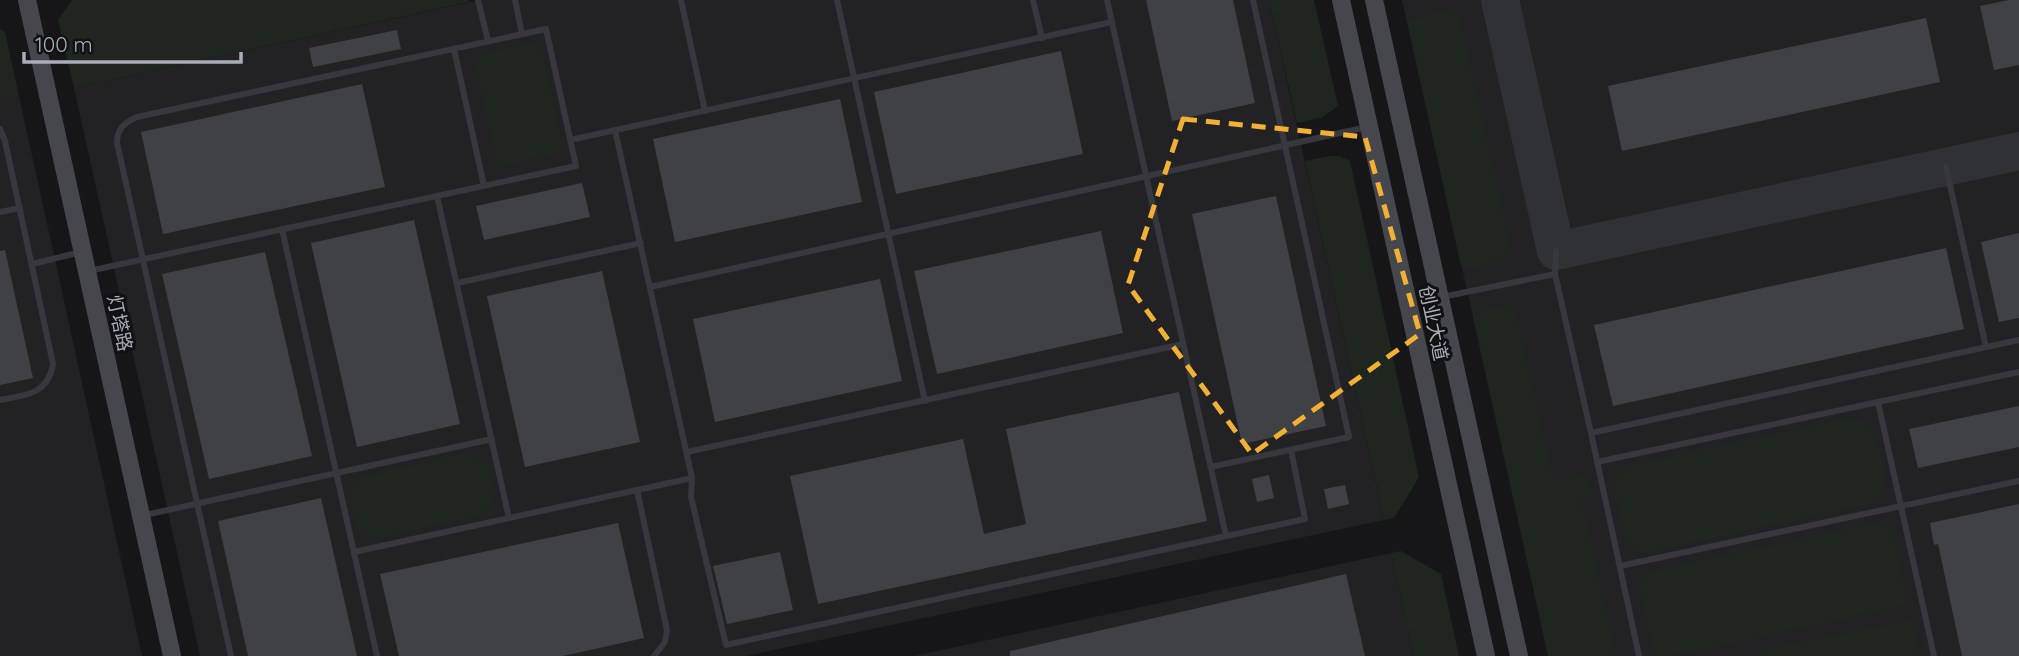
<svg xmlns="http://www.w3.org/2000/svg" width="2019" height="656" font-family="Quicksand,'Noto Sans SC',sans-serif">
<rect width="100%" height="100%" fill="#161618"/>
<g fill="#222225">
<path d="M480,0H1269L1384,520L746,656H200L74,88Z"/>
<path d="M1402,0H2019V656H1592L1505,459Z"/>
<path d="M19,96L142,656H0V100Z"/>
<path d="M1391,553L1414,656H914Z"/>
</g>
<g fill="#1e261f">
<path d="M72,0H469V2L74,88L58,20Z"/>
<path d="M1269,0H1314L1338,106L1323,117L1297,123Z"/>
<path d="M1458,8L1510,241C1509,243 1507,251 1506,252C1498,266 1474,271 1461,266L1407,20Z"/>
<path d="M0,29L5,32L19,96L0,100Z"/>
<path d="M529,43H536L543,51L563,144L558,154L507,165L502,164L495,157L475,66L478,56L484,52Z"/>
<path d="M1330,156H1339L1350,161L1419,477L1394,518L1384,520L1305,161Z"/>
<path d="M1514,304L1554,481L1588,474L1593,497L1582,500L1616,656H1548L1473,317L1488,310Z"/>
<path d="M1848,418C1856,420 1863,420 1869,426C1877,433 1887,475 1884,486C1882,494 1877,499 1871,504L1648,553C1637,554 1631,550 1625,541L1613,483L1618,472L1625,466Z"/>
<path d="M464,453C496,459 505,496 480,516L380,538C373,537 364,536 359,530C355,525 354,519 353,513C349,498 349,488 361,477Z"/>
<path d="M1874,523C1883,523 1889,525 1894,533L1909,605L1673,656H1654L1639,588V581L1647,572Z"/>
<path d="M1401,551L1441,574L1459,656H1414L1391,553Z"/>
<path d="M1912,619L1920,656H1759L1758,651Z"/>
</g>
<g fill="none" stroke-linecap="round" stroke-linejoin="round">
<path stroke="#303135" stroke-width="38" d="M1500,0L1556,251L2019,151"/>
</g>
<g fill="#404145">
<path d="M1146,0H1233L1255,103L1172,121Z"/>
<path d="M2009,0H2019V65L1994,70L1980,6Z"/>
<path d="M1926,18L1940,82L1622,151L1608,86Z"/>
<path d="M397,30L401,49L313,67L309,48Z"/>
<path d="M1061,51L1083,154L896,194L874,92Z"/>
<path d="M362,84L385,187L163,234L141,132Z"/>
<path d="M840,99L862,202L675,242L653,139Z"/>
<path d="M582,183L590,217L484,240L476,206Z"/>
<path d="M1276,196L1326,426L1242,444L1192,214Z"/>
<path d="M414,220L460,424L357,447L311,243Z"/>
<path d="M1101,231L1123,333L937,374L914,271Z"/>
<path d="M2019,233V318L1999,322L1981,242Z"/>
<path d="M1946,248L1964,329L1613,406L1594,325Z"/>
<path d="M5,250L33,378L0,385V251Z"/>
<path d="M265,252L312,456L209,479L162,274Z"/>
<path d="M602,271L640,442L525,467L487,296Z"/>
<path d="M880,279L902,381L715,422L693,319Z"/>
<path d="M1179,392L1207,521L818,604L790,476L963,439L984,534L1026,524L1006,429Z"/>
<path d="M2019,406V447L1918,468L1909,429Z"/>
<path d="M1269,475L1274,498L1257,502L1252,479Z"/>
<path d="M1345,485L1349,504L1328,509L1324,489Z"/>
<path d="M321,498L357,656H248L218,521Z"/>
<path d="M2019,504V656H1962L1938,544L1934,545L1930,523Z"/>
<path d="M618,523L644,638L563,656H399L380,574Z"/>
<path d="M780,552L793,610L727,624L713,566Z"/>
<path d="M1346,574L1365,656H1010V651Z"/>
</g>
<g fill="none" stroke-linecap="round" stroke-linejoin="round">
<g stroke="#37383d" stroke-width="6">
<path d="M478,0L488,41"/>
<path d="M515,0L522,34"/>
<path d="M681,0L705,111"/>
<path d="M837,0L925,401"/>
<path d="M1033,0L1042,38"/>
<path d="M1107,0L1226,536"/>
<path d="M454,49L484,186"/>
<path d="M0,129L5,141L53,364C48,395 25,395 0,400"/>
<path d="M570,140L1112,22"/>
<path d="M1946,167L1986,347"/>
<path d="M437,196L509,518"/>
<path d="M0,212L20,208"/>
<path d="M282,229L377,656"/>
<path d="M32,264L81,252"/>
<path d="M89,271C251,236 413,201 576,166L546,29L137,117C124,123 117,129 117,143L231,656"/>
<path d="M1555,274L1591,433L2019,340"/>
<path d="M457,283L641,243"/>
<path d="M650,287L1367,127"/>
<path d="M1442,297L1555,274L1556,251"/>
<path d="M1878,402L1934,656"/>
<path d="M1591,433L1639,656"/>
<path d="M687,452L1183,344"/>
<path d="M1597,462L2019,372"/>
<path d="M1211,467L1349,437L1253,0"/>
<path d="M692,478L691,497L726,645L1305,519L1291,450"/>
<path d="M637,490L667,630L665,642L654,656"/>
<path d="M145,515L492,439"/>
<path d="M354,552L692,478L615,130"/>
<path d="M1620,566L2019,481"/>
</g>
<g stroke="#45474d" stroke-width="18">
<path d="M27,0L172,656"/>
<path d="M1341,0L1486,656"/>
<path d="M1374,0L1519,656"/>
</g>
</g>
<path fill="none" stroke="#f2b134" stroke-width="5" stroke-dasharray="14 9" stroke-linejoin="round" d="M1183,119L1365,137L1420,334L1252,454L1128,285Z"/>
<g text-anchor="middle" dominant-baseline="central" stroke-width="6" stroke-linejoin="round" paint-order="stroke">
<g font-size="19" fill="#a8adb8" stroke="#111113">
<text transform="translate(120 323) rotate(78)">灯塔路</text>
<text transform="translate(1434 323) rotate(78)">创业大道</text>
</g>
</g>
<path d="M24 52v10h217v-10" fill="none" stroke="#a8adb8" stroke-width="3.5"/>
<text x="35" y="52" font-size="21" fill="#a8adb8" stroke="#111113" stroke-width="5" paint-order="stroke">100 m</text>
</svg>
